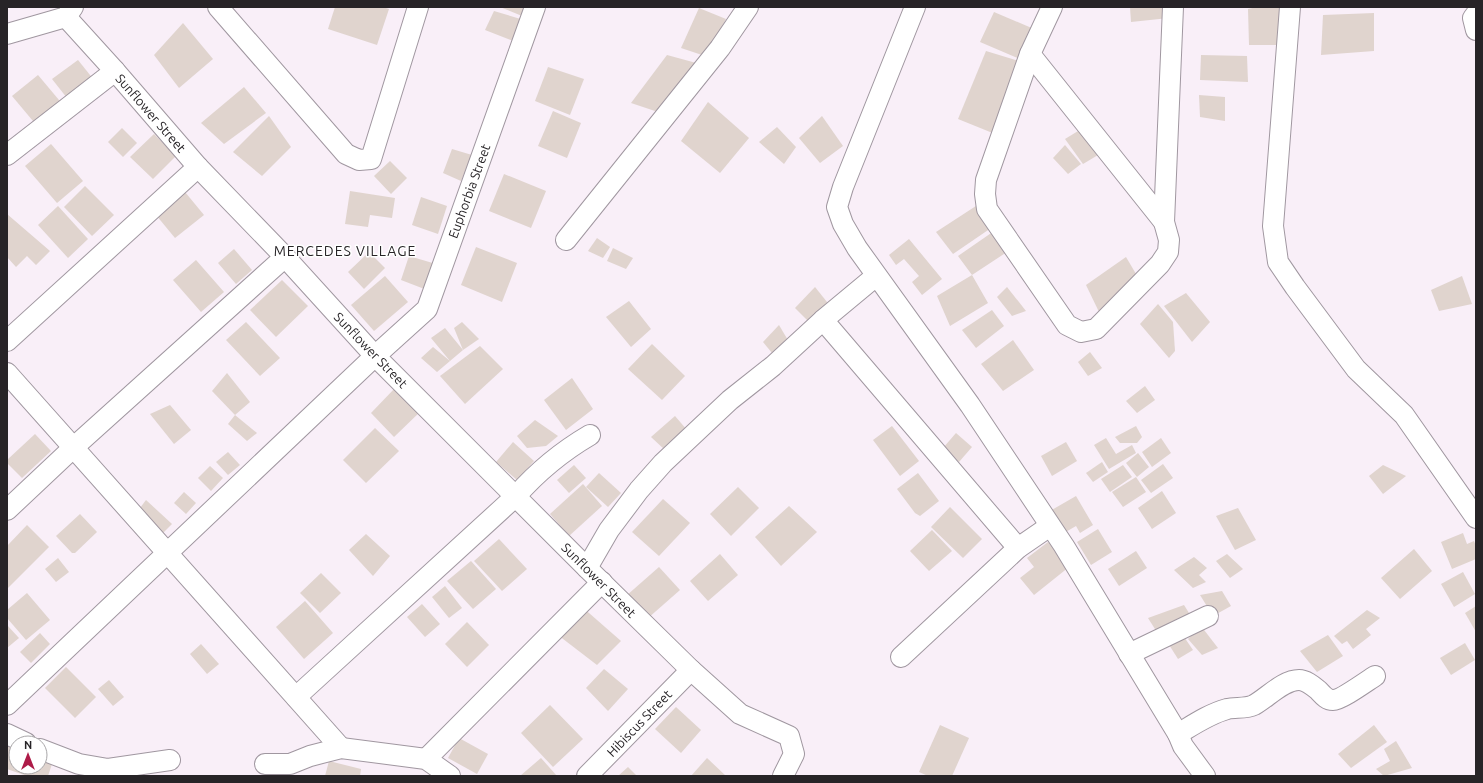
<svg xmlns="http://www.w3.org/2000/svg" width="1483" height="783" font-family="Ubuntu,sans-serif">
<rect width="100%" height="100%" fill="#f9eff8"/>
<g fill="#e0d4ce">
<path d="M335,7H383L389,9L377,45L328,29Z"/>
<path d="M500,7H532L527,18Z"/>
<path d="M1130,7H1169V18L1131,22Z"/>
<path d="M1257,7H1285L1279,45H1249L1248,9Z"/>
<path d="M699,8L726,19L708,57L681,48Z"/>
<path d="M494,11L524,20L516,42L485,30Z"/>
<path d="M994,12L1034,29L1020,59L980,42Z"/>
<path d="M1374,13V51L1321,55L1323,15Z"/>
<path d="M183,23L213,59L179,88L154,55Z"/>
<path d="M986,51L1022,62L995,134L958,119Z"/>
<path d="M667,55L700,64L661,113L631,103Z"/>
<path d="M1201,55L1247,56L1248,82L1200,80Z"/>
<path d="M78,60L94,80L67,98L52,79Z"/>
<path d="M548,67L584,79L570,115L535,101Z"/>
<path d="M38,75L64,106L38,127L12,96Z"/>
<path d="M244,87L266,113L224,144L201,123Z"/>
<path d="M1199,95L1225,97V121L1200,117Z"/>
<path d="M708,102L749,138L720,173L681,141Z"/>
<path d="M553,111L581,123L567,158L538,146Z"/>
<path d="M269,116L291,147L262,176L233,152Z"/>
<path d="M822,116L843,146L820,163L799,138Z"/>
<path d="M777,127L796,147L784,164L759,142Z"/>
<path d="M122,128L137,143L123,157L108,142Z"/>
<path d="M1083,128L1098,155L1083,164L1065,139Z"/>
<path d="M154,134L176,156L153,179L130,157Z"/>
<path d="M51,144L83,181L57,203L25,166Z"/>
<path d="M1065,145L1081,164L1068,174L1053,158Z"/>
<path d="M452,149L472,155L461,181L443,173Z"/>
<path d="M390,161L407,178L391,194L374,176Z"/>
<path d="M504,174L546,191L531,228L489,211Z"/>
<path d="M85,186L114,215L92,236L64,207Z"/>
<path d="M350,191L395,198L392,218L370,215L368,227L345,224Z"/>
<path d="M185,192L204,215L175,238L156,215Z"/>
<path d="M421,197L447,206L438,234L412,225Z"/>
<path d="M979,204L994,226L953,254L936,232Z"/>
<path d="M58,206L88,239L68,258L38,225Z"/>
<path d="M7,214L50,251L36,265L27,256L16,267L7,257Z"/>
<path d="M997,229L1010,250L972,275L988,303L950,326L937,296L972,275L958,256Z"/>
<path d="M597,238L610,247L603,258L588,251Z"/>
<path d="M909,239L942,279L922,295L912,282L919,276L904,259L896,265L889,255Z"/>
<path d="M476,247L517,263L502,302L461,285Z"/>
<path d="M613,248L633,258L626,269L607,261Z"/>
<path d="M234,249L252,270L236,284L218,263Z"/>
<path d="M369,252L385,268L364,289L348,272Z"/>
<path d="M409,256L436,264L427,290L401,280Z"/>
<path d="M1126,257L1139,279L1100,314L1086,285Z"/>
<path d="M196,260L224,292L201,312L173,280Z"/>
<path d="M385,276L408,302L374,331L351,305Z"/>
<path d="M1462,276L1472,304L1439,311L1431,290Z"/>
<path d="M282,280L308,306L276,337L250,310Z"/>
<path d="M815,287L831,307L812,325L795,308Z"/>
<path d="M1007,287L1026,311L1012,316L997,297Z"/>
<path d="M1186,293L1210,322L1192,342L1164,306Z"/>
<path d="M629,301L651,329L631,347L606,317Z"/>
<path d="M1158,304L1173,322L1175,351L1169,358L1140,324Z"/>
<path d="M992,310L1004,326L976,348L962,330Z"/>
<path d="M246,322L280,358L260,376L226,340Z"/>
<path d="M462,322L479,339L463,350L454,328Z"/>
<path d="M779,325L789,342L772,353L763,342Z"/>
<path d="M445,328L463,350L437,372L421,358L433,347L450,361L431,338Z"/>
<path d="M1013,340L1034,370L1003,391L981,364Z"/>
<path d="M652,344L685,376L662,400L628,369Z"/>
<path d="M480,346L503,369L465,404L440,376Z"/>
<path d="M1090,352L1102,368L1088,376L1078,362Z"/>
<path d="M227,373L250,402L235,415L212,391Z"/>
<path d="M572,378L593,409L566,430L544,400Z"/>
<path d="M1145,386L1155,400L1137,413L1126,401Z"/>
<path d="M396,387L423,409L394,437L371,413Z"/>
<path d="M170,405L191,430L174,444L150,414Z"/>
<path d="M235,415L257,433L247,441L228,424Z"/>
<path d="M675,416L687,430L665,450L651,437Z"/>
<path d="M535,420L558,436L546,446L527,448L517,436Z"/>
<path d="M892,426L919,461L900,476L873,440Z"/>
<path d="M1136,426L1142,437L1137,443H1120L1115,437Z"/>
<path d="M375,428L399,451L366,483L343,460Z"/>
<path d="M956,433L972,447L959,462L943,448Z"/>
<path d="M35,434L51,451L22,478L7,463V460Z"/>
<path d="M1106,438L1116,454L1132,445L1136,453L1109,469L1094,445Z"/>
<path d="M1161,438L1171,453L1152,467L1142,452Z"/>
<path d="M513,442L534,461L517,480L496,462Z"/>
<path d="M1066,442L1077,461L1052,476L1041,456Z"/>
<path d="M228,452L240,465L228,475L216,462Z"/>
<path d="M1138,453L1149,467L1137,477L1126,463Z"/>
<path d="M1102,462L1108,472L1093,482L1086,473Z"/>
<path d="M1163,464L1173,478L1151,493L1141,480Z"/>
<path d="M574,465L586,478L569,493L557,480Z"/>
<path d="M1123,465L1132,477L1110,492L1101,479Z"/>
<path d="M1383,465L1406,476L1383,494L1369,476Z"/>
<path d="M210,466L223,478L211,491L198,478Z"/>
<path d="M599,473L621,493L608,507L586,487Z"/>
<path d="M918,473L939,501L920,516L915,513L897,489Z"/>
<path d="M1136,477L1146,492L1123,507L1112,492Z"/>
<path d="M583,484L602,506L569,536L550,514Z"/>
<path d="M738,487L759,508L731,536L710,514Z"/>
<path d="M1162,491L1176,513L1152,529L1138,508Z"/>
<path d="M184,492L196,503L186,514L174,503Z"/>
<path d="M1076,496L1093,525L1080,533L1076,526L1064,533L1050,511Z"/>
<path d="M663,499L690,523L659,556L632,532Z"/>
<path d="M146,500L172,524L162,534L137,512Z"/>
<path d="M789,506L817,532L781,566L755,537Z"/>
<path d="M950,507L982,539L963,558L931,527Z"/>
<path d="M1238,508L1256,540L1235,550L1216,516Z"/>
<path d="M80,514L97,532L75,553H72L56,536Z"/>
<path d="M27,525L49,547L8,588L7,587V546Z"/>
<path d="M1098,529L1112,552L1091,565L1077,542Z"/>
<path d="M932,530L952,551L929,571L910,551Z"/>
<path d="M1463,533L1467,544L1474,541L1476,546V559L1452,569L1441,542Z"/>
<path d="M366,534L390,556L373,576L349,550Z"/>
<path d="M499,539L527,569L502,591L474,561Z"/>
<path d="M1048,542L1069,567L1034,595L1020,578L1034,567L1027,558Z"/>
<path d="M1414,549L1432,571L1400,599L1381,578Z"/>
<path d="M1136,551L1147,568L1119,586L1108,569Z"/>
<path d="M720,554L738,575L708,601L690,581Z"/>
<path d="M1227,554L1243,569L1230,578L1216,561Z"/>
<path d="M1194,557L1207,568L1199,575L1206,582L1193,588L1174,570Z"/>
<path d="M58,558L69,572L56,582L45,569Z"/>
<path d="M471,561L496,589L473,609L447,581Z"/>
<path d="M659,567L680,590L647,619L626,596Z"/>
<path d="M1463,572L1475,594L1454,607L1441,584Z"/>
<path d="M321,573L341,593L320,613L300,593Z"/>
<path d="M445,586L462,608L449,618L432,597Z"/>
<path d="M1222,591L1231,606L1213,616L1200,595Z"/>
<path d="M27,593L50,620L26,640L7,618V610Z"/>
<path d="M305,601L333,633L304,659L276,627Z"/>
<path d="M422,604L440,624L425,637L407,617Z"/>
<path d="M1184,605L1194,621L1160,637L1148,618Z"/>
<path d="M581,606L621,641L597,665L554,632Z"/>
<path d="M1476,606V632L1465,613Z"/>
<path d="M1367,610L1380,618L1366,629L1371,635L1353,649L1347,641L1342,644L1334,636Z"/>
<path d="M467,622L489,645L467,667L445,644Z"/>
<path d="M7,625L19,638L7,648Z"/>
<path d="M1201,626L1218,648L1202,655L1188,639Z"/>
<path d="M1180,631L1193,650L1178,659L1166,640Z"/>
<path d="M40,633L50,644L31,663L20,652Z"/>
<path d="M1328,635L1343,656L1317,672L1300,651Z"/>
<path d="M1465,643L1475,660L1451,675L1440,658Z"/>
<path d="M201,644L219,664L207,674L190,654Z"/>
<path d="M66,667L96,697L75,718L45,688Z"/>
<path d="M604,669L628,689L608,711L586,688Z"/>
<path d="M109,680L124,697L113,706L98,689Z"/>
<path d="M550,705L583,739L553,767L521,733Z"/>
<path d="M676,707L701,730L681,753L655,729Z"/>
<path d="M940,725L969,738L952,776H928L919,772Z"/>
<path d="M1374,725L1387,742L1351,768L1338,754Z"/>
<path d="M459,738L488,754L477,774L448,758Z"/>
<path d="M7,741L16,745V767H40V753L54,758L48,776H27L7,769Z"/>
<path d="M1396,741L1412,768L1384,776L1376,769L1390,761L1384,749Z"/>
<path d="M541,758L557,776H520Z"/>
<path d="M707,758L726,776H691Z"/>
<path d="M329,761L361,769L360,776H325Z"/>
<path d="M628,767L637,776H618Z"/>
</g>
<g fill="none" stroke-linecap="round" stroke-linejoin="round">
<defs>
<g id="street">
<path d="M218,7L346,154L359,160L371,159L418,7"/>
<path d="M915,7L843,187L837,207L843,224L857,248L970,405L1064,546L1178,734L1183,746L1205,776"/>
<path d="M1052,7L1030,54L986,180L985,194L987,209L1067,325L1081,332L1096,329L1160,264L1168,252L1169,240L1164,222L1173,7"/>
<path d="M1290,7L1273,226L1278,262L1295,287L1356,369L1404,415L1476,518"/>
<path d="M1476,14L1473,18L1476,30"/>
<path d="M66,17L115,71L198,167L285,257L375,356L587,568L691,670L740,714L789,736L794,754L783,776"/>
<path d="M7,34L66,17L73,7"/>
<path d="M1030,54L1164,222"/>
<path d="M7,155L115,71"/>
<path d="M566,240L720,48L748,7"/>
<path d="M823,320L1018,548"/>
<path d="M7,341L198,167"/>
<path d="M7,373L341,748"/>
<path d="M7,510L74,447L285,257"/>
<path d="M587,568L609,530L639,490L663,463L730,400L773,366L823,320L876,276"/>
<path d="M1129,654L1208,616"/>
<path d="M901,657L1018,548L1050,526"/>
<path d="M296,697L516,496C538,471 561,452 590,435"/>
<path d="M7,705L375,356L427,309L535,7"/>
<path d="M7,734L26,743"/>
<path d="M1178,734C1193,725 1209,714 1227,709C1235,707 1246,709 1254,705C1267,698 1283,680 1299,680C1306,680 1313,686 1318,690C1322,694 1326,700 1333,700C1341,700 1367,681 1375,676"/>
<path d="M40,749L79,764L108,769L170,760"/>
<path d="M426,759L602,582"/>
<path d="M265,764H290L310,756L341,748L426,759L450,776"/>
<path d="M587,776L691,670"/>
</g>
</defs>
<use href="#street" stroke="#a097a0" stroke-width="22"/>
<use href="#street" stroke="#fff" stroke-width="20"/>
</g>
<g text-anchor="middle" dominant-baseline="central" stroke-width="3" stroke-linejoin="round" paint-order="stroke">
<g font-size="13" fill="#272427" stroke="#fff">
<text transform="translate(151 113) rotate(49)">Sunflower Street</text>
<text transform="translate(469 191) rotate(-70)">Euphorbia Street</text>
<text transform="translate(371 350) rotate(46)">Sunflower Street</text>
<text transform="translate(599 580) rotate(45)">Sunflower Street</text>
<text transform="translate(639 723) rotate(-46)">Hibiscus Street</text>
</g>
<g font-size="14" letter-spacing="1" fill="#272427" stroke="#fff">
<text x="345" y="251">MERCEDES VILLAGE</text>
</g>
</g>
<rect width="1483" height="783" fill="none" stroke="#272427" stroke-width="16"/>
<g transform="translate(28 755)"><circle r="19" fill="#ffffff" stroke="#a9a7a9"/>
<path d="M0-3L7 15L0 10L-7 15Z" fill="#ae1b48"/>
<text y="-6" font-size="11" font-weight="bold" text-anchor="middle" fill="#272427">N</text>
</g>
</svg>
